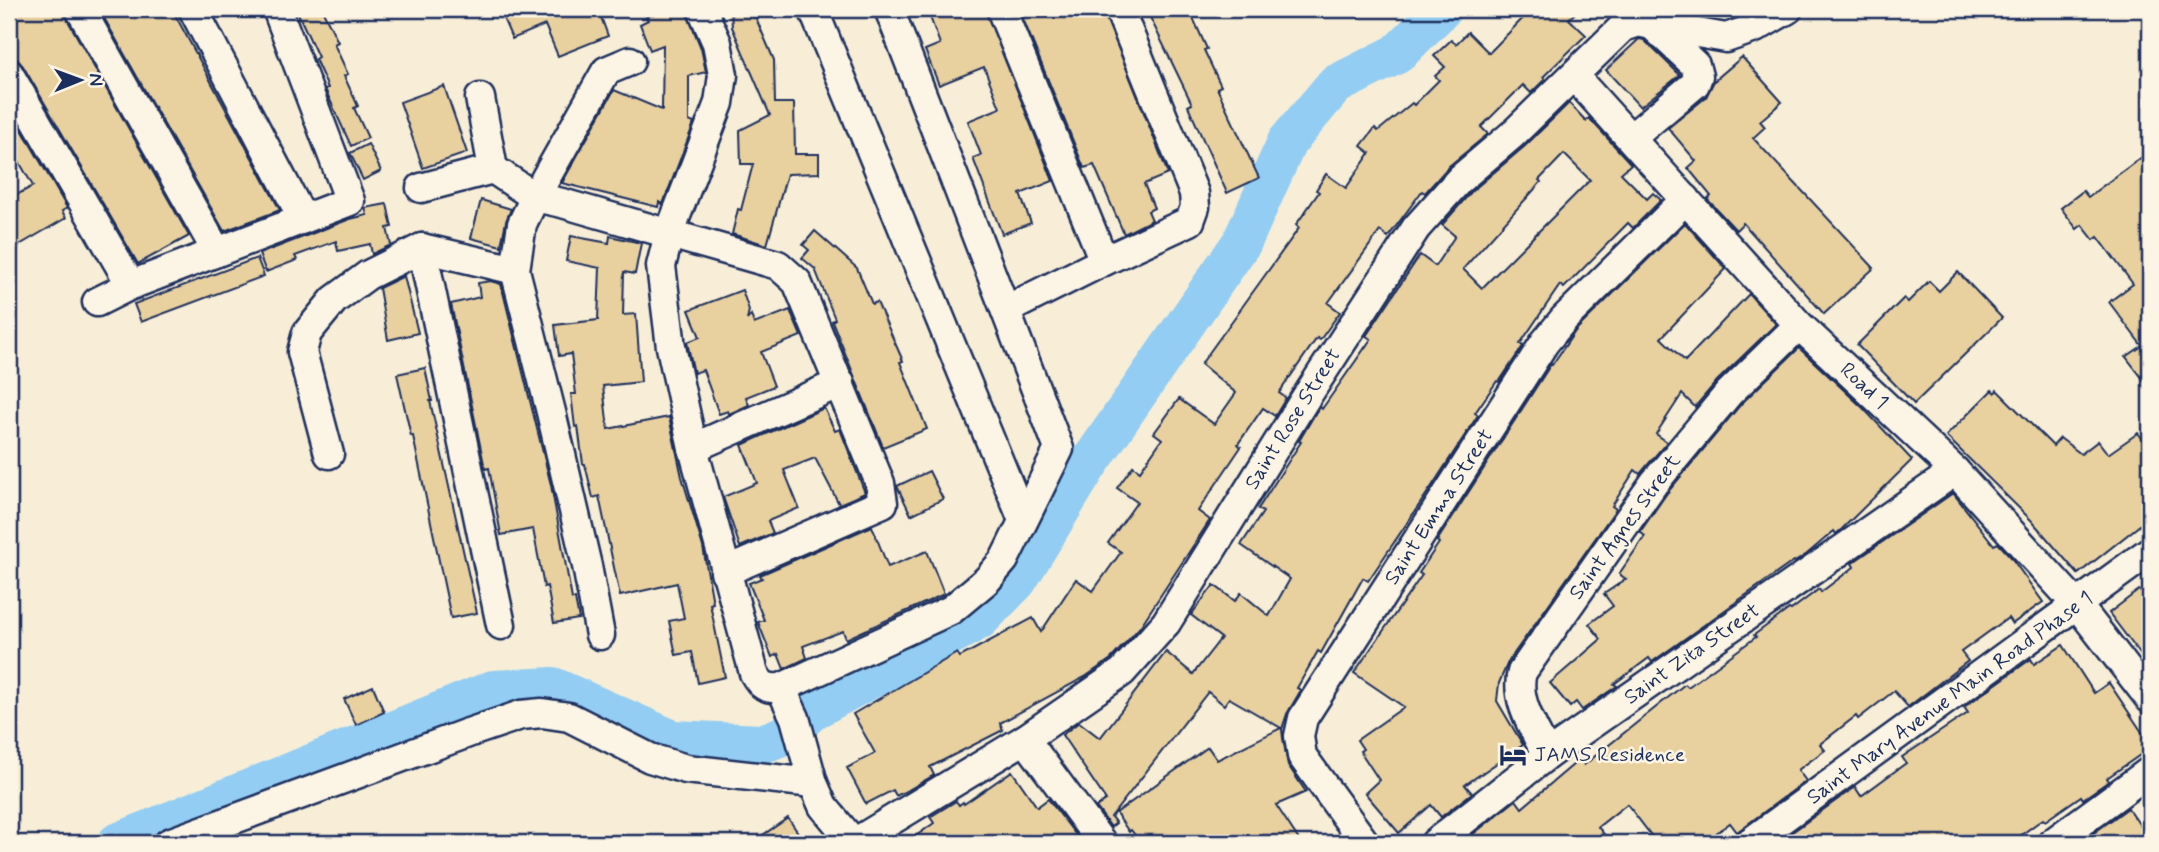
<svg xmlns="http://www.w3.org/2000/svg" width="2159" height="852" font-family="Mynerve,sans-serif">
<rect width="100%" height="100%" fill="#f8eed7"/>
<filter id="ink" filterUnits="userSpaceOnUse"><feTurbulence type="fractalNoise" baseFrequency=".0143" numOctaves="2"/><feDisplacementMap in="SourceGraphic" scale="14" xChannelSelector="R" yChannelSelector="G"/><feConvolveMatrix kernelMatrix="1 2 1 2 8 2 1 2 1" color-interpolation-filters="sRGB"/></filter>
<g filter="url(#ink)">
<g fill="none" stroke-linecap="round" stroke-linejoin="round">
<path stroke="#93cdf3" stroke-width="40" d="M117,843L493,690L553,687L673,740L762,744L785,735L813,710L979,620L1017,581L1086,468L1242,242L1287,142L1335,85L1397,54L1442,9"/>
</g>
<g fill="#e9d09f" stroke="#1b2f5e" stroke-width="2" fill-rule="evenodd">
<path d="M9,9H63L66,17L189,236L138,264L23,66L17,59L9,57Z"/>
<path d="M99,9H172L280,210L224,231Z"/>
<path d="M296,9H322L338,42L334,44L348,74L344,76L358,106L354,108L368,138L351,146L325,89L328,88L315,59L318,57Z"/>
<path d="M524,9H598L608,36L558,56L545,25L512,39L503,18Z"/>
<path d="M661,9H685L701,48L706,72L689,76V121L694,123L663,204L659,202L658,207L562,183L614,90L662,110L663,45L650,50L640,24L648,20L646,17Z"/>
<path d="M731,9H752L774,60L775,103H794L795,154H819V173L787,174L767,245L732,234L738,209L741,210L753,164H741L740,130L770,115L732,27Z"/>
<path d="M927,9H985L1053,181L1020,194L1031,223L1002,234L973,158L981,155L968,121L1000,108L984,67L939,85L925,50L940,44Z"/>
<path d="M1019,9H1103L1168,174L1144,184L1154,208L1148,211L1152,220L1124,234L1094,165L1084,168Z"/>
<path d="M1146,9H1189L1207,49L1204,50L1221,86L1217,88L1259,178L1227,193L1188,106L1192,104Z"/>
<path d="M1532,9H1579L1569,19L1586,35L1543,77L1545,79L1531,93L1523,85L1481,127L1488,134L1449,166L1425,193L1422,191L1388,237L1380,231L1328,303L1340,312L1320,340L1317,338L1279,393L1286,398L1275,416L1263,408L1238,444L1241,447L1198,511L1210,520L1140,627L1111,659L1085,677L1000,723L1003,730L930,767L934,775L910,789L896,796L893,790L866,804L847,768L875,753L853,714L957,653L960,657L1033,618L1041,632L1076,579L1093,591L1121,552L1108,543L1137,502L1117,488L1133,466L1140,471L1162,439L1154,433L1179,399L1214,424L1236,393L1201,364L1299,228L1296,225L1319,192L1316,190L1326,174L1346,188L1370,153L1361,146L1375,128L1378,131L1412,103L1414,105L1439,80L1435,76L1445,67L1434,56L1451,40L1456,44L1468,32L1489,53Z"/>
<path d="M1639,39L1644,40L1680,75L1640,107L1606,70Z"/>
<path d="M1742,57L1782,102L1760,121L1765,127L1753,138L1874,268L1824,314L1743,223L1736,230L1707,199L1711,196L1688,168L1696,161L1668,128L1706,97L1714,81Z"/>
<path d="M444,86L467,153L423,168L400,102Z"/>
<path d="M1569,103L1586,121L1589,118L1631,164L1621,173L1647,199L1653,193L1661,200L1633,228L1628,223L1564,288L1560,285L1520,344L1523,346L1499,382L1497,381L1475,413L1478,415L1432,486L1368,581L1363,578L1321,653L1318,651L1297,688L1301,690L1287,714L1282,729L1283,738L1288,765L1306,792L1276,805L1301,843H1141L1131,830L1129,832L1116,813L1208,747L1217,760L1281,728L1229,698L1224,705L1208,692L1111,817L1116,823L1111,827L1096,807L1106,800L1062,735L1079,722L1100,738L1166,652L1193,674L1221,638L1191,615L1214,585L1235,601L1241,593L1269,616L1290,579L1241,545L1263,512L1258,509L1301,442L1299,441L1319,407L1322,409L1371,339L1366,336L1420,255L1435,266L1455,236L1442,225L1472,191L1525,146ZM1564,154L1590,180L1482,288L1463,269L1541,182L1539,180Z"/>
<path d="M9,107L67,208L62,211L66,218L9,251V199L33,186L9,144Z"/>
<path d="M368,144L381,171L363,180L350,153Z"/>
<path d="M2150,151V388L2126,357L2142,346L2109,302L2133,284L2098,237L2094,240L2082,225L2077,229L2061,208L2083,191L2088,197Z"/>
<path d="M481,200L511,209L506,221L501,246L471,238Z"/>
<path d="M387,204L392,227L387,228L391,245L372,254L370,244L338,251L336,241L295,256L297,260L266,272L259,254L350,219L367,215L365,208Z"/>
<path d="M1685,223L1726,269L1661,338L1685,361L1749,294L1776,324L1717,381L1695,407L1682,394L1656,434L1667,442L1640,474L1635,470L1612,506L1616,509L1508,662L1499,683L1497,701L1523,745L1465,785L1472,793L1441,817L1431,805L1399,833L1365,793L1379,780L1360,751L1363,749L1357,740L1404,707L1354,673L1422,575L1419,573L1439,543L1437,541L1551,364L1552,365L1576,330Z"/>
<path d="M815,231L857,268L872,304L877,302L903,361L900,362L927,429L883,447L832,321L835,319L815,269L802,258L809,250L803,245Z"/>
<path d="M571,236L609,243L610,236L641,243L635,274L624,272L623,315L636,314L641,382L603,386L608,429L669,417L682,477L703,547L713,603L710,604L725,677L698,683L692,652L676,655L669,621L684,618L677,583L620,596L599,496L593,498L585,464H583L578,426L575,427L571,394H576L571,354L559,356L555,325L598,320L600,268L566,261Z"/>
<path d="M257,258L264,276L141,322L134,304Z"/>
<path d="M1958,272L2002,318L1914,404L1857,345L1904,298L1908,302L1929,281L1939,291Z"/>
<path d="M404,276L418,333L388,340L379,288Z"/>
<path d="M490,281L501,284L551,485L572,599H575L579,619L554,623L547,586L544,587L533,529L501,535L489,468L485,469L451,304L480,297L478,283Z"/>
<path d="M742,290L749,310L747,320L751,315L754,324L790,310L801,336L761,352L774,386L746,397L749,405L729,414L728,411L719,414L703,370L694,373L687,342L700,337L689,310Z"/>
<path d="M1799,348L1863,408L1912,460L1842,529L1836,534L1834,531L1807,554L1795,562L1794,561L1652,662L1649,658L1614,684L1617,686L1582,710L1576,702L1570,707L1550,683L1601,639L1589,624L1613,606L1604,594L1626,579L1619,574L1645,536L1640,532L1667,493L1741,404Z"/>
<path d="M425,368L432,401H430L477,613L451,618L413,436H411L397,374Z"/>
<path d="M1992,390L1995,393L1997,390L2053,446L2060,438L2081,454L2098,441L2108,454L2138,433L2150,448V517L2078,574L2031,520L1946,436Z"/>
<path d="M824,408L835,431L840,429L865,493L839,504L815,458L784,470L799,508L768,521L773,533L740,547L723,497L757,483L742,445Z"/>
<path d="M929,471L943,499L911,515L897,486Z"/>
<path d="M1953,493L1994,545L1998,543L2010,556L2043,602L2012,624L2008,618L1961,652L1968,661L1908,707L1894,691L1858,719L1856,716L1820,744L1825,750L1798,770L1806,781L1737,832L1730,823L1703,843H1657L1627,804L1598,827L1611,843H1462L1516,800L1522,808L1580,759L1584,765L1685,684L1688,687L1756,637L1754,635L1789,609L1791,610L1819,589L1821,592L1854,567L1852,563L1855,561Z"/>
<path d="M872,526L888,567L927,551L944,594L846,639L843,631L803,646L807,658L784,669L778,654L772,657L758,622L764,620L749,583L762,578L760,575Z"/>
<path d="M2150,585V667L2109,613L2139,590L2141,592Z"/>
<path d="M2063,645L2094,693L2109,683L2150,744V748L2107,778L2109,781L2083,799L2081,796L2045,821L2043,819L2010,843H1777L1855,787L1861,796L1906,763L1902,757L1968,713L1964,707L2031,659L2034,664Z"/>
<path d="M373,686L384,712L356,725L344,699Z"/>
<path d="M1012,771L1037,807L1048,799L1082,843H906L934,823L930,817L956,801L959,805L963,802L964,804Z"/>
<path d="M2128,808L2150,840V843H2080Z"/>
<path d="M788,818L805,843H751Z"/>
</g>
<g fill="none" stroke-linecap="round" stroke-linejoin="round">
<defs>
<g id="street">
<path d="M80,9L217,252"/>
<path d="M193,9L303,219"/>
<path d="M702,9L717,43L723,75L719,103L669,234L661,266L671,347L693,448L754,673C761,686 766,689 781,688L951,610L987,580L1004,560L1059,449L889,9"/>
<path d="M813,9L1023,520"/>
<path d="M1001,9L1104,261"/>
<path d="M1652,25L1726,38L1755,28L1788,9"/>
<path d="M9,74L131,285"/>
<path d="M1574,76L1799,325L1955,471L2078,606L2150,699"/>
<path d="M480,98L493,169"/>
<path d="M421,188L493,169L535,197L562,203L778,265L797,282L880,483L883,503L725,572"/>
<path d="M422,248L501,625"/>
<path d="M97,302L131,285L350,201L277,9"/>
<path d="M1006,310L1104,261L1190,221L1195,207L1194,193L1119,9"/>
<path d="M693,448L840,383"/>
<path d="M329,454L302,352L307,333L334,300L368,275L422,248L515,270"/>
<path d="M600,635L587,566L551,412L515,270L522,224L535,197L606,71L630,61"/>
<path d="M781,688L795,718L813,783L823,806L854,843"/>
<path d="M1025,739L1102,843"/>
<path d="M1547,755C1535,730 1514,700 1522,672L1654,483L1729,393L1799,325"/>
<path d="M169,843L468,733L521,715L542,713L569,717L650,758L686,769L813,783"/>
<path d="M854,843L1025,739L1122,672L1166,623L1305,399L1416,228L1460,179L1513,134L1623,27L1638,22L1652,25L1695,65L1698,76L1695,84L1631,138"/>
<path d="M1365,843L1302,756L1299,736L1303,718L1545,342L1564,319L1686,199"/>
<path d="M1435,843L1547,755L1955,471"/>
<path d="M1749,843L2150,551"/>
<path d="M2052,843L2150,771"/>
</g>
</defs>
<use href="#street" stroke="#1b2f5e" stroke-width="33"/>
<use href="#street" stroke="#fcf5e5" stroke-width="28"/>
</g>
</g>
<defs>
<symbol id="hotel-bare" viewBox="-9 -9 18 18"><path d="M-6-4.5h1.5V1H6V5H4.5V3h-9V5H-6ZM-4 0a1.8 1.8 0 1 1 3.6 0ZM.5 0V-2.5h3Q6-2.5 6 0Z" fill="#1b2f5e" stroke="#fcf5e5" stroke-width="2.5" paint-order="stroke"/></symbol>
</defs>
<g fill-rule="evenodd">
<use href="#hotel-bare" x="1494" y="736" width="38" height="38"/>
</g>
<g text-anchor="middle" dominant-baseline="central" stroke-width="5" stroke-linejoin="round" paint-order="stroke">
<g font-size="21" fill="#1b2f5e" stroke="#fcf5e5">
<text transform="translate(1864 386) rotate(43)">Road 1</text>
<text transform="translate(1293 419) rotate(-58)">Saint Rose Street</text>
<text transform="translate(1439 507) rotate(-57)">Saint Emma Street</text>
<text transform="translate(1625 527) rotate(-54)">Saint Agnes Street</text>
<text transform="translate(1692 654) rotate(-35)">Saint Zita Street</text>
<text transform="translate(1950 698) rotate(-36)">Saint Mary Avenue Main Road Phase 1</text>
</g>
<g font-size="21" fill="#1b2f5e" stroke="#fcf5e5" text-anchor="start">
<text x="1534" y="755">JAMS Residence</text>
</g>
</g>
<rect width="2159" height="852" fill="none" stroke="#fcf5e5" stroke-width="35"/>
<rect x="18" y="18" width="2124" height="817" fill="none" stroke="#1b2f5e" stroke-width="2.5" filter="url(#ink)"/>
<g transform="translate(80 80) rotate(89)" stroke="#fcf5e5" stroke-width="5" paint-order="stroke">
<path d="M0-5L12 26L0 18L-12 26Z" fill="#1b2f5e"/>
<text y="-10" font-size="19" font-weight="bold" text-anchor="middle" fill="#1b2f5e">N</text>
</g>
</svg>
